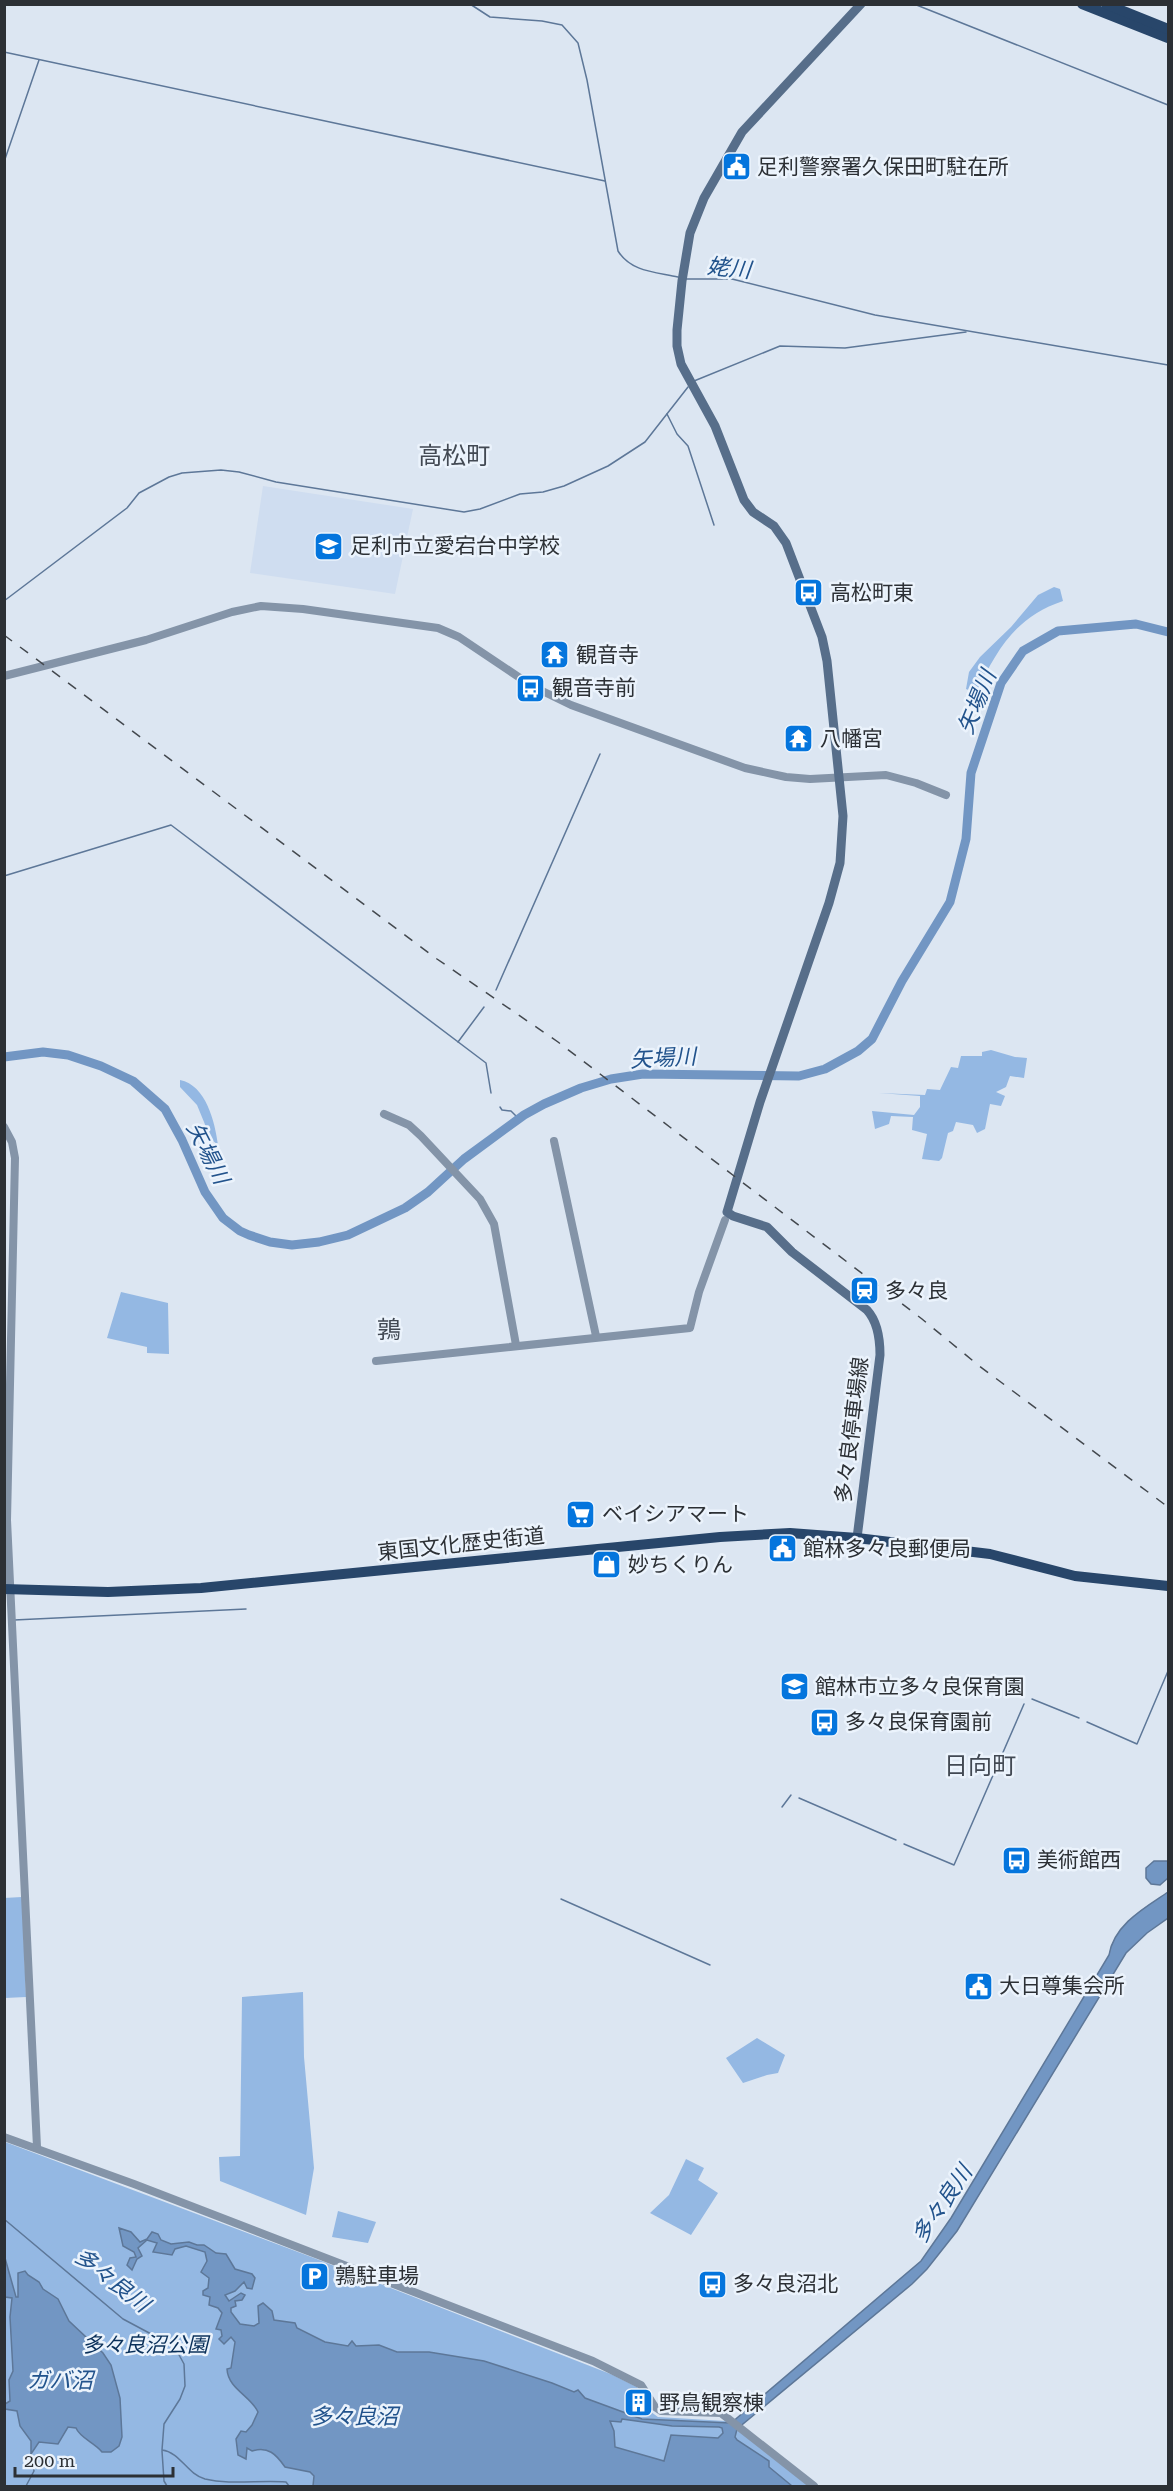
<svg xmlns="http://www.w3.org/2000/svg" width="1173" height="2491" font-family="'Roboto Serif','Noto Sans JP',serif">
<rect width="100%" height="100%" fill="#dce6f2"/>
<path fill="#cfddf0" d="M263,486L413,509L395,594L250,573Z"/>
<g fill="#94b8e3">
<path d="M1054,587L1060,589L1063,601C1015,617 997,650 976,693L966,689L969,672L980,657L1011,627L1038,595Z"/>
<path d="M991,1050L1015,1057L1027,1058L1024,1078L1010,1076L1006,1087L996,1092L1005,1096L1001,1106L990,1104L985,1129L977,1133L973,1125L956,1122L953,1131L948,1133L942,1158L939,1161L922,1159L927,1134L912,1130L913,1117L891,1116L889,1124L875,1129L872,1111L914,1115L920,1107V1096L879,1093L925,1095L927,1089L940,1090L951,1067L958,1068L961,1056H982V1052Z"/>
<path d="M180,1080C206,1085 215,1122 218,1145L211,1139L197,1105L180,1087Z"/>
<path d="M121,1292L168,1303L169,1354L147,1353V1347L107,1338Z"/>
<path d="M22,1897L26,1997L5,1998L4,1898Z"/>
<path d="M303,1992L304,2057L314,2168L306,2215L220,2181L219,2157L240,2156L242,1997Z"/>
<path d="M757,2038L785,2055L778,2073L767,2075L743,2083L726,2058Z"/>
<path d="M5,2142L314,2258L613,2375L637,2387L651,2412L658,2417L726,2421L809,2486H5Z"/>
<path d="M686,2159L704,2168L698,2180L718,2193L691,2235L650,2213L669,2195Z"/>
<path d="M338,2211L376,2222L368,2243L332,2237Z"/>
</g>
<g fill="#7296c3" stroke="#5d7798" stroke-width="1.5" fill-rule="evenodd">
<path d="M1154,1861H1168V1878L1160,1885L1151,1884L1146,1878V1868Z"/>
<path d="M1168,1892V1918L1147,1933L1126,1953L957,2231L927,2269L912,2284L737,2429L735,2437L737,2440L769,2461V2467L792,2486H313L314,2476L310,2472L285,2467C276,2454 268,2446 252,2451L247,2448L246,2459L238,2455L236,2439L241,2431L246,2432L252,2425L258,2412C251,2396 228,2389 227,2369L231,2368L235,2342L231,2337L224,2344L219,2339L222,2336L221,2330L216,2329L222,2313L218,2308L209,2305L210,2297L203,2295V2291L208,2288L209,2278L201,2272L207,2261L205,2252L186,2246L175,2249L172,2255L153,2252L157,2243L147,2240L138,2248L142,2256L137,2259L132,2270L127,2265L130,2258L136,2257L134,2252L123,2246L119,2228L131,2232L140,2242L147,2239L152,2232L158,2234L161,2240L171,2244L189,2242L197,2245H204L216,2253L226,2254L235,2269L252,2274L255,2278L252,2289L247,2288L244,2282L235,2291L225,2295L229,2301L241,2293L245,2295L242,2300L235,2301L236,2306L231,2308V2312L240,2324L254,2326L259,2323L258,2306L263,2303L272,2311L274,2320L295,2323L297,2328L325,2342L348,2346L352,2341L356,2346L379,2345L397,2352H429L484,2361L552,2383L574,2392L578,2390L585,2398L642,2419L731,2423L921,2261L951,2218L1109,1955C1114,1924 1146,1907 1168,1892ZM622,2419L672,2426L719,2427L722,2428L723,2433L718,2438L671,2435L664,2461L615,2447L614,2431L610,2421L621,2422Z"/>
<path d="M5,2258L16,2297H18V2273L25,2271L28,2275L39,2282L43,2289L58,2299L69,2321L103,2353L111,2365L120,2398L122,2437L119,2446L111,2452H102C95,2443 80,2438 76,2428L68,2427L58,2444L39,2442L31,2454V2441L20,2426L17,2411L5,2409V2404L10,2401L9,2380L13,2371L10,2317L12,2298L5,2297Z"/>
</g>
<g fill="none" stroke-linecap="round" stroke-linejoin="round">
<g stroke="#5d7798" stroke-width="1.5">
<path d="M470,4L490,17L542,21L562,25L578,43L587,80L618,251C631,272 656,272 678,277"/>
<path d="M914,4L1168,105"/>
<path d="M4,52L605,181"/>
<path d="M4,162L39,60"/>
<path d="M686,279H732L875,315L1168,365"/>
<path d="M694,381L780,346L845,348L966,332"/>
<path d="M667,414L677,434L688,446L714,525"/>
<path d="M4,601L127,508L139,493L169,477L182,473L221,470L239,472L276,482L464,512L480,509L520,494L543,492L564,486L608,466L645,442L688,387"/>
<path d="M4,876L171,825L486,1063L491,1093"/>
<path d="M496,990L600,754"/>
<path d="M458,1042L484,1007"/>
<path d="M500,1107L502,1110L511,1111L519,1119"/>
<path d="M14,1620L246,1609"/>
<path d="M1032,1699L1079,1718"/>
<path d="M1087,1722L1137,1744L1168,1671"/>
<path d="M799,1798L896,1840"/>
<path d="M782,1807L791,1795"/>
<path d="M904,1844L954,1865L1024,1704"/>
<path d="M561,1899L710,1965"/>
<path d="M4,2219L123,2319L168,2343L178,2353L184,2364L185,2386L180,2399L164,2424L162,2450C180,2452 187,2474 205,2479C230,2485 259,2480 286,2482L289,2486"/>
<path d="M162,2451L164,2481L167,2486"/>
<path d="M26,2486L34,2471L31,2454"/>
</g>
<path stroke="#7296c3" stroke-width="9" d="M4,1057L43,1052L68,1055L101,1066L133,1081L165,1109L182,1140L205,1192L223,1218L240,1231L249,1235L270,1242L292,1245L319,1242L348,1235L405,1208L428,1192L464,1159L524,1115L544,1104L581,1088L611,1079L643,1074L799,1076L825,1069L858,1051L872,1039L902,981L950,902L966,839L971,773L1001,683L1023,651L1058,631L1136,624L1168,632"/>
<g stroke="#8494a8" stroke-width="8">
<path d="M4,676L146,640L232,612L261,606L303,609L438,628L459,637L532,686L571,705L745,768L786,777L810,779L886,775L916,783L946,795"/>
<path d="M384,1114L409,1125L421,1136L480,1199L494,1224L516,1345"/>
<path d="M4,1127L12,1142L15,1158L7,1520L37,2147"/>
<path d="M554,1141L596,1336"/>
<path d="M376,1361L690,1328L699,1292L725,1220"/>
<path d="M4,2137L134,2184L593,2361L641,2385L655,2407L661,2411L721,2413L814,2486"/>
</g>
<path stroke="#576e8a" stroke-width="9" d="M857,1538L880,1355C880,1340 878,1322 867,1310L792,1252L767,1227L733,1216L727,1212L760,1102L829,903L840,863L843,816L827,661L822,637L786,543L774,526L753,512L744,500L715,426L681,364L677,346V330L682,281L690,233L704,198L742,132L861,4"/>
<g stroke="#28466a" stroke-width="10">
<path d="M1082,4L1168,38"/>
<path d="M1106,4L1168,29"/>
<path d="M4,1589L108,1592L201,1588L720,1537L790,1533L857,1538L990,1554L1075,1576L1168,1586"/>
</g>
<path stroke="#43484e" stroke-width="1.5" stroke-dasharray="10 10" stroke-linecap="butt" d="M4,635L437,959L558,1042L922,1319L978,1365L1168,1507"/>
</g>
<defs>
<symbol id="civic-square" viewBox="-11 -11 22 22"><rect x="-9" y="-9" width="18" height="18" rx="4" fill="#0475dd" stroke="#ebf3fc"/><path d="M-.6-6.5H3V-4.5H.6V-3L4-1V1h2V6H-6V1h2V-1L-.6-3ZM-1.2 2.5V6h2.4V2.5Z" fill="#fff"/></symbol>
<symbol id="school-square" viewBox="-11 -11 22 22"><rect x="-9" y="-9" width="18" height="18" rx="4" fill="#0475dd" stroke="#ebf3fc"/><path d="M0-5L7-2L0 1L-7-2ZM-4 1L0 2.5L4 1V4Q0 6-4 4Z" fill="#fff"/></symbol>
<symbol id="bus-square" viewBox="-11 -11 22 22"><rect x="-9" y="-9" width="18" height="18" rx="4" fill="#0475dd" stroke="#ebf3fc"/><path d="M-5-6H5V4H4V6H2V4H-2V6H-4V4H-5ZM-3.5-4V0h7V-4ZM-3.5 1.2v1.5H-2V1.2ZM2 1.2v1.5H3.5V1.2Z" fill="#fff"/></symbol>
<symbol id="temple-square" viewBox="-11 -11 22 22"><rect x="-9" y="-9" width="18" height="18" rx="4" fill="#0475dd" stroke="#ebf3fc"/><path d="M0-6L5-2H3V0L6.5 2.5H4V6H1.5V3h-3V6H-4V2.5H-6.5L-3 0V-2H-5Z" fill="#fff"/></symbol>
<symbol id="station-square" viewBox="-11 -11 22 22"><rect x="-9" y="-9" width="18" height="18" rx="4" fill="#0475dd" stroke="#ebf3fc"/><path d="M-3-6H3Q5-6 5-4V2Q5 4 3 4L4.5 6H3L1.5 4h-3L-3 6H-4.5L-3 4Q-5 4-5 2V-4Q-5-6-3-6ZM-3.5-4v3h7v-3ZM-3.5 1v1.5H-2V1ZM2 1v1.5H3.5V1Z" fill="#fff"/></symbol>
<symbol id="supermarket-square" viewBox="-11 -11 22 22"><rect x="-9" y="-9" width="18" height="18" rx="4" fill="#0475dd" stroke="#ebf3fc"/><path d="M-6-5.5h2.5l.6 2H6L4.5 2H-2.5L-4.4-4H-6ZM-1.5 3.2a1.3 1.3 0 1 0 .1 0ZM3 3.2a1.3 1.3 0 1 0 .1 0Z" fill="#fff"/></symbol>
<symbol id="shop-square" viewBox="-11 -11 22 22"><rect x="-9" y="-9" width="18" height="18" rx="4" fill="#0475dd" stroke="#ebf3fc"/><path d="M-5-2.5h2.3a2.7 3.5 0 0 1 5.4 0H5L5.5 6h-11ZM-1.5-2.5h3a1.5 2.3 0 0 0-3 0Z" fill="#fff"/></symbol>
<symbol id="parking-square" viewBox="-11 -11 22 22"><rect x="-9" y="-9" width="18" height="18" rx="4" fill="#0475dd" stroke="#ebf3fc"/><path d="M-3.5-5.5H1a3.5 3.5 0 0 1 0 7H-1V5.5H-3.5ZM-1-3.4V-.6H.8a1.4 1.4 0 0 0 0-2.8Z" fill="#fff"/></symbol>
<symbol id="building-square" viewBox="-11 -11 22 22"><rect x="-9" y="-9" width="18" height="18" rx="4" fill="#0475dd" stroke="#ebf3fc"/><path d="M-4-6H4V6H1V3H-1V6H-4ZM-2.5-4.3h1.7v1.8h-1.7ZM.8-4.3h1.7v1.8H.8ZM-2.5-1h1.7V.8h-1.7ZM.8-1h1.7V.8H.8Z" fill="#fff"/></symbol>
</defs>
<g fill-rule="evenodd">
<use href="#civic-square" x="720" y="150" width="33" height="33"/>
<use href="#school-square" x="312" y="530" width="33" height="33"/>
<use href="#bus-square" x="792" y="576" width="33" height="33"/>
<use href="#temple-square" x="538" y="638" width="33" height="33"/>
<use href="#bus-square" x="514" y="672" width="33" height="33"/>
<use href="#temple-square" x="782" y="722" width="33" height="33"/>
<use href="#station-square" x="848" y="1274" width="33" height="33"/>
<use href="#supermarket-square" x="564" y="1498" width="33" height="33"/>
<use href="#civic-square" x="766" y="1532" width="33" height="33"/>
<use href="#shop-square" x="590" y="1548" width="33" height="33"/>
<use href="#school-square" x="778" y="1670" width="33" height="33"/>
<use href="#bus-square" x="808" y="1706" width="33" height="33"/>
<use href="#bus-square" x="1000" y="1844" width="33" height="33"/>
<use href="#civic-square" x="962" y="1970" width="33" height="33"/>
<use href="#parking-square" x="298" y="2260" width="33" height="33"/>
<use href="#bus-square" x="696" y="2268" width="33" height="33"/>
<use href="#building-square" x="622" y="2386" width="33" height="33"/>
</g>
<g text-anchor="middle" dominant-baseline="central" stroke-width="5" stroke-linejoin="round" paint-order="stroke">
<g font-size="21" fill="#2c3035" stroke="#ebf3fc" text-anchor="start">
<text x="757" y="167">足利警察署久保田町駐在所</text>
<text x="350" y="546">足利市立愛宕台中学校</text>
<text x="830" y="593">高松町東</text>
<text x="576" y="655">観音寺</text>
<text x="552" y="688">観音寺前</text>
<text x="820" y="739">八幡宮</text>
<text x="885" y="1291">多々良</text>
<text x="602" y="1514">ベイシアマート</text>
<text x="803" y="1549">館林多々良郵便局</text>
<text x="628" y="1565">妙ちくりん</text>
<text x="815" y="1687">館林市立多々良保育園</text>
<text x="845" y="1722">多々良保育園前</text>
<text x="1037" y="1860">美術館西</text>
<text x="999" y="1986">大日尊集会所</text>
<text x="335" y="2276">鶉駐車場</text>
<text x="733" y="2284">多々良沼北</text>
<text x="659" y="2403">野鳥観察棟</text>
</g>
<g font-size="21" fill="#2c3035" stroke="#ebf3fc">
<text transform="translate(852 1430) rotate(-83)">多々良停車場線</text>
<text transform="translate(461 1544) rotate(-6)">東国文化歴史街道</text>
</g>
<g font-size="21" font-style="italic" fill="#092f59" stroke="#ebf3fc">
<text x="145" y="2345">多々良沼公園</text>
</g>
<g font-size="22" font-style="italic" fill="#22538c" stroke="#ebf3fc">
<text transform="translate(729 268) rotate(6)">姥川</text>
<text transform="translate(977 702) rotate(-68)">矢場川</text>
<text transform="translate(663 1058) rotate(-3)">矢場川</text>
<text transform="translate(208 1153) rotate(63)">矢場川</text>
<text transform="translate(942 2204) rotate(-56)">多々良川</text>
<text transform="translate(112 2280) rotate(38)">多々良川</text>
<text x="60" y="2380">ガバ沼</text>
<text x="354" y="2416">多々良沼</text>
</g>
<g font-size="24" fill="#424953" stroke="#ebf3fc">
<text x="454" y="456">高松町</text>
<text x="389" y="1330">鶉</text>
<text x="980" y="1766">日向町</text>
</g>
</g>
<rect width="1173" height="2491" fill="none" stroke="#2c3035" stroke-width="12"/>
<path d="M15 2467v9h158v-9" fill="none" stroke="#2c3035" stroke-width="3"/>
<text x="24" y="2467" font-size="18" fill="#2c3035" stroke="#ebf3fc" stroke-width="4.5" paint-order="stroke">200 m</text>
</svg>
